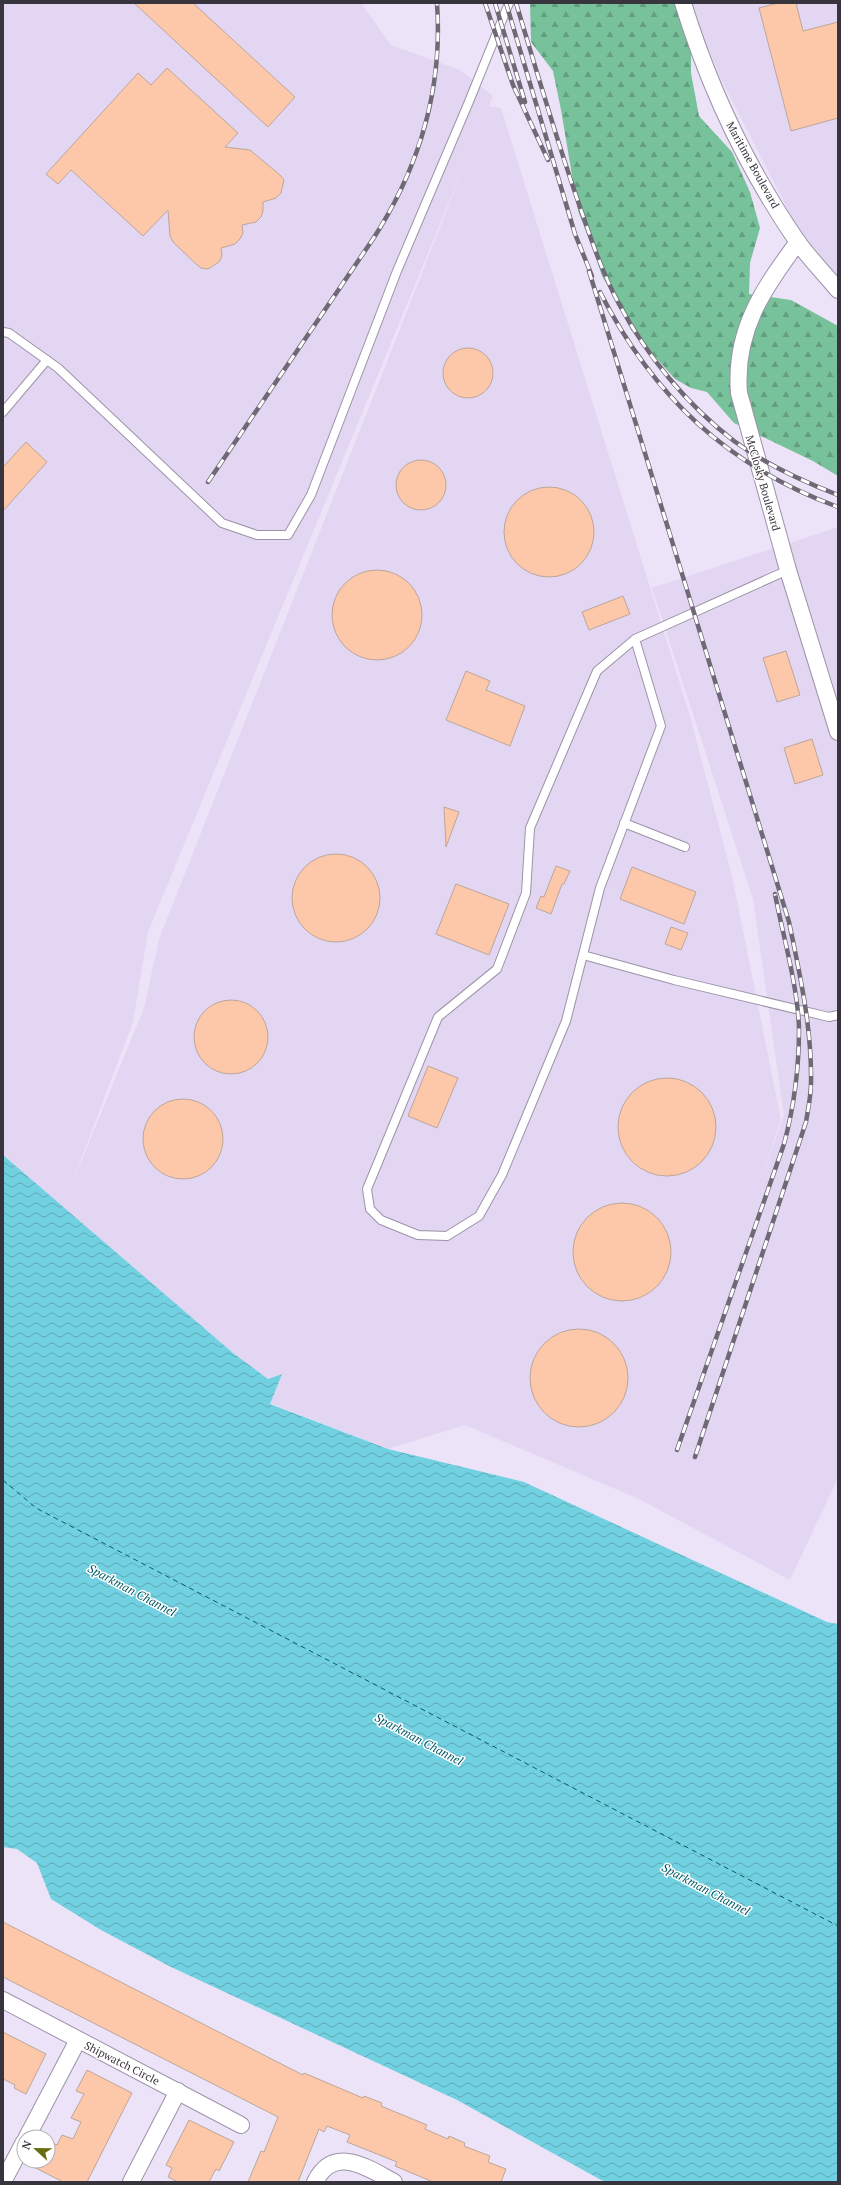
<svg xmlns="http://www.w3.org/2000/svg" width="841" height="2185" font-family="'PT Serif',serif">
<defs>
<pattern id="forest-firs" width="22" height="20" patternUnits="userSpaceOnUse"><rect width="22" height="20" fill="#77c19b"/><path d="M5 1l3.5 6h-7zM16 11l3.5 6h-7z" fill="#639e80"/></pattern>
<pattern id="water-waves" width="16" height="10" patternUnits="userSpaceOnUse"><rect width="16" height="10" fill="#72d1e1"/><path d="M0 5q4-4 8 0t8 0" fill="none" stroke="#5faab8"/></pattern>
</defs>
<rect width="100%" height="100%" fill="#ede3f9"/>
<g fill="#e3d6f2" fill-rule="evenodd">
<path d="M3,3H361L391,45L460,70L493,96L489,106L501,108L690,716L732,876L781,1120L759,1182L784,1116L753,899L652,588L838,527V1478L790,1580L639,1499L465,1425L388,1449L270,1403L282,1374L268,1379L233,1353L3,1155ZM469,154L159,939L144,1008L71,1186L133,1022L148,932Z"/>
<path d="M689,3H838V277L801,235L721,79Z"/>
</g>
<path fill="url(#forest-firs)" d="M530,3H675L691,29V73L699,116L732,152L750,192L760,228L750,263L749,294L791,300L838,326V476L813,461L734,423L707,392L691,388L675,379L631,330L618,303L602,276L593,249L578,211L561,110L553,71L531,42Z"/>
<path fill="url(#water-waves)" d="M3,1155L233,1353L268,1379L282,1374L270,1404L388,1449L524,1482L827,1622L838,1624V2182H607L601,2180L457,2100L171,1967L101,1930L51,1899L37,1863L17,1849L3,1847Z"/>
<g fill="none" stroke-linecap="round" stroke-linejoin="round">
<path stroke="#045b67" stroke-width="1" stroke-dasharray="5 4" stroke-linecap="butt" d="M3,1480L36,1508L838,1926"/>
</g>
<g fill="#fdc7a9" stroke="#bca69a">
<path d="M134,3H193L295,97L268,127Z"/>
<path d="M778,3H796L803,31L838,22V118L791,131L759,8Z"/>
<path d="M167,68L238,133L225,147L250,150L280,175L284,180L281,193L276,198L263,202V211L261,217L256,222L242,225L243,233L240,239L235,244L221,248L222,256L219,262L208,269L201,268L196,264L173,242L170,236L168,210L143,236L71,170L58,184L46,174L138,73L151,85Z"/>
<circle cx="468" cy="373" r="25"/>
<path d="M26,442L47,462L3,511V467Z"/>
<circle cx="421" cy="485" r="25"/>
<circle cx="549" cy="532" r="45"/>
<circle cx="377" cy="615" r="45"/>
<path d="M623,596L630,614L589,630L582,612Z"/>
<path d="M786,651L800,695L777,702L763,658Z"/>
<path d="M466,671L490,681L486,690L525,706L510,746L446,720Z"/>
<path d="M812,739L823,775L795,784L784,748Z"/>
<path d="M444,807L459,812L446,847Z"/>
<circle cx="336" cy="898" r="44"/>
<path d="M556,866L570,871L564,884H562L551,914L536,908L541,896L544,897Z"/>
<path d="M632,867L696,892L684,924L620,899Z"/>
<path d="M456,884L509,904L489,955L436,934Z"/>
<path d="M671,927L688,933L681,950L665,944Z"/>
<circle cx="231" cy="1037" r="37"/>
<path d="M428,1066L458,1078L437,1128L408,1116Z"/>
<circle cx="667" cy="1127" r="49"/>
<circle cx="183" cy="1139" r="40"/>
<circle cx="622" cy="1252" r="49"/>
<circle cx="579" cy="1378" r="49"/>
<path d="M3,1922L303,2075L304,2073L363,2098L364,2096L382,2103L381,2106L427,2125L425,2129L448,2139L449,2136L465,2143L464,2146L490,2156L488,2162L506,2169L501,2182H433L395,2166L397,2162L347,2142L350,2135L327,2126L324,2132L319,2129L298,2182H248L261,2151L264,2152L278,2117L3,1977Z"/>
<path d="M3,2032L46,2054L26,2094L14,2088L15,2085L3,2079Z"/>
<path d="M87,2070L132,2093L87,2182H63L24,2162L48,2161V2141L57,2145L62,2135L73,2139L81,2122L71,2118L84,2094L76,2091Z"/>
<path d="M189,2120L234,2142L219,2171L216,2169L209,2182H178L168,2177L172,2168L166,2165Z"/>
</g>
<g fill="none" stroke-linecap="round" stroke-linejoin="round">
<defs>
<g id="service">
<path d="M3,332L9,333L58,368L222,523L257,535H288L311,495L397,271L468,104L509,3"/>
<path d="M3,412L47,360"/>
<path d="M635,639L661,726L600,888L566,1021L502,1175L479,1216L447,1236L418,1235L381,1220L370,1209L367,1189L438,1017L497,969L526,893L530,828L597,671L635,639L788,570"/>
<path d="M624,823L685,847"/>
<path d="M583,955L674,980L829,1017L838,1015"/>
</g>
<g id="minor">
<path d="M683,3C709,87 747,168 797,241C809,258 825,274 838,290"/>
<path d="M798,242C763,289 734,331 739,393L788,570L838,732"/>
<path d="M3,2000L241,2125"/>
<path d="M27,2137L78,2040"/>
<path d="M3,2182L24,2142"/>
<path d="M131,2182L178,2091"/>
<path d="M315,2182C334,2144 368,2168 394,2182"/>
</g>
</defs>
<use href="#service" stroke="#9c93a7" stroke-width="10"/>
<use href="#minor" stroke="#9c93a7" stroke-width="18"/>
<use href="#service" stroke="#fff" stroke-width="8"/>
<use href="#minor" stroke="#fff" stroke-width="16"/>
<defs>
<g id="rail">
<path d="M485,3L513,85L548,160"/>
<path d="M495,3L525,102"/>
<path d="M506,3L575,234L592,276"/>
<path d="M516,3C537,72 557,142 581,210C592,242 603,274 619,304C647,356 687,405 734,441C765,464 802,481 838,495"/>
<path d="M589,271L789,922C800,975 812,1028 811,1083C811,1096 808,1109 806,1122L695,1457"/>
<path d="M600,292C653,396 727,466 838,507"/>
<path d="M208,482L373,239C419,168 443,88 437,3"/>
<path d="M677,1450L784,1144C794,1107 799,1068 799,1029C798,987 783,936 775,894"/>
</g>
</defs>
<use href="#rail" stroke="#6f6976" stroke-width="4.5"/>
<use href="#rail" stroke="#fff" stroke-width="3" stroke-dasharray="9" stroke-linecap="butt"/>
</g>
<g text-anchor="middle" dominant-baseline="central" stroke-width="3" stroke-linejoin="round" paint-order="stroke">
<g font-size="11" fill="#38343d" stroke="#fff">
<text transform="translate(753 165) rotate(61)">Maritime Boulevard</text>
<text transform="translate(763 483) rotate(74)">McClosky Boulevard</text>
<text transform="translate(122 2063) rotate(27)">Shipwatch Circle</text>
</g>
<g font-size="12" font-style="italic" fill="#045b67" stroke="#fff">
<text transform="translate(132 1590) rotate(28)">Sparkman Channel</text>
<text transform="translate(419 1739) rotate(28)">Sparkman Channel</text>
<text transform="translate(706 1889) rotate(28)">Sparkman Channel</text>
</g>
</g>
<rect width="841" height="2185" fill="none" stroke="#38343d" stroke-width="8"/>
<g transform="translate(36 2149) rotate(292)"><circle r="19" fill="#ffffff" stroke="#afaeb1"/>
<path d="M0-3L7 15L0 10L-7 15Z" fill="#686c0e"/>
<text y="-6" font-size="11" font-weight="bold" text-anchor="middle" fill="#38343d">N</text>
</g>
</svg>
